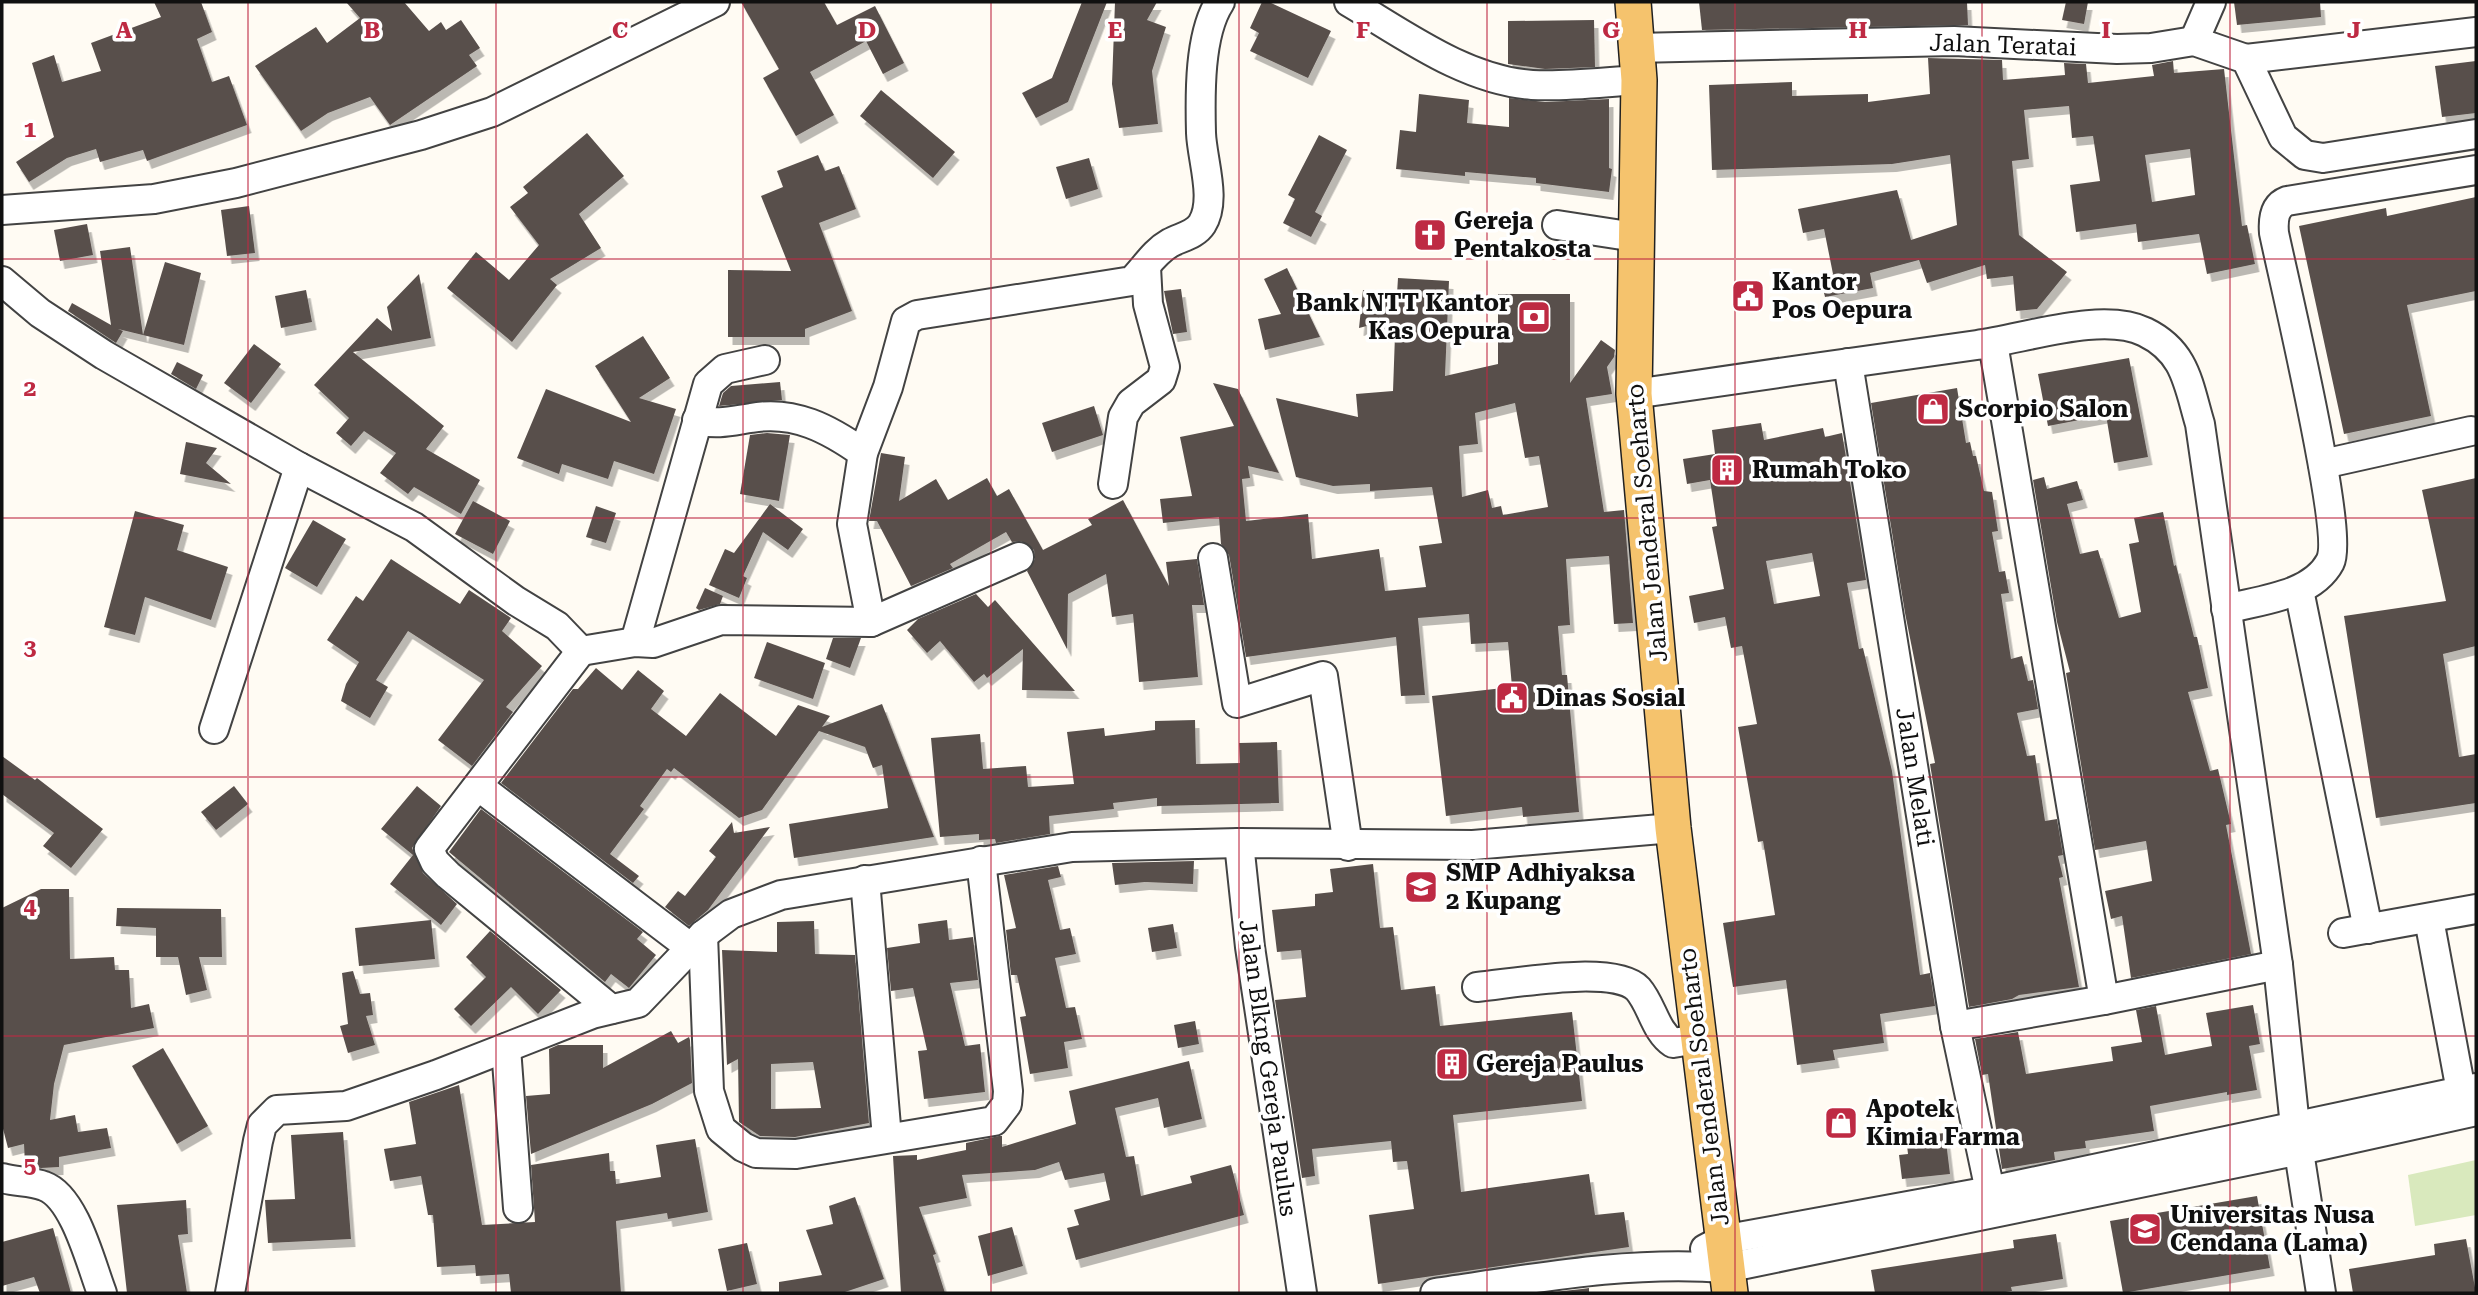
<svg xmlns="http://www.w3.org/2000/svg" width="2478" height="1295" font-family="'Roboto Serif',serif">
<defs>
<filter id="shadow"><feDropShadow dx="4.5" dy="8" stdDeviation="0" flood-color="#0004"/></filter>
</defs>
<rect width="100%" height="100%" fill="#fffbf3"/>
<path fill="#d9e9bd" d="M2476,1160V1215L2415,1226L2408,1175Z"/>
<g fill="#59504c" fill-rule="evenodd" filter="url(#shadow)">
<path d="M154,2H201L212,32L197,39L212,82L229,76L247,125L147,161L143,150L100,162L96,149L67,158L29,182L16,162L54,137L32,63L54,55L62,82L101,71L91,43L161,17Z"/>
<path d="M346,2H404L429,31L441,22L446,30L461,20L480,48L469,55L477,66L390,125L370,97L328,113L301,131L255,66L316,27L327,43L360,18Z"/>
<path d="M741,2H824L837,25L875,6L904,63L883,74L866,41L810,72L834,115L796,136L763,78L779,69Z"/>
<path d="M1082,2H1107L1068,102L1036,118L1022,93L1052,78Z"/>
<path d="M1115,2H1157L1147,20L1166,27L1152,71L1158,124L1119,128L1112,84Z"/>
<path d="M1262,2H1269L1331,31L1308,78L1250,51L1259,33L1250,28Z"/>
<path d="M1699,2H1967L1968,25L1702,30Z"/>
<path d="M2066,2H2088L2084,24L2062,20Z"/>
<path d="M2234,2H2320L2321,17L2237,25Z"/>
<path d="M1594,20L1595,67L1545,69L1508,64V21Z"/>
<path d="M1928,58L2002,60L2003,80L2065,75L2064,63L2086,64L2088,83L2154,76L2152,65L2173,61L2174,73L2224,69L2242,226L2247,225L2255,264L2207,274L2199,234L2138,242L2136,224L2076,232L2070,185L2100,181L2093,136L2072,138L2069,106L2024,110L2029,159L2012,161L2019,235L2067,272L2037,309L2016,311L2013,276L1987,279L1985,265L1927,283L1919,260L1870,273L1873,288L1825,297L1820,276L1833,274L1824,229L1803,233L1798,209L1897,190L1911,240L1957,225L1950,155L1892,164L1712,170L1709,85L1792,82V96L1868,94V102L1930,94ZM2190,149L2195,195L2152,202L2145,155Z"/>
<path d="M2476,61V113L2442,117L2435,66Z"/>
<path d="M881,90L955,152L933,178L860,116Z"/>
<path d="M1419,94L1469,100L1467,123L1509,127V98L1545,102L1609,99V168L1612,169L1609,192L1536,183V178L1465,172V176L1396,169L1400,130L1416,132Z"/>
<path d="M587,133L624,176L579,214L601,248L550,279L557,285L512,342L447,288L476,252L509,280L539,245L510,207L528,193L523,187Z"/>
<path d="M1319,135L1347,150L1315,212L1322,216L1311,237L1283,223L1295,199L1288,195Z"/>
<path d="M818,155L825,171L839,166L856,209L819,223L852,311L805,329V337H728V270L791,271L761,196L783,187L777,171Z"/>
<path d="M1089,158L1098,189L1066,199L1056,167Z"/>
<path d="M2476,197V291L2407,305L2431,416L2344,434L2299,226L2386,208L2387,216Z"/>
<path d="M249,206L255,253L227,256L221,210Z"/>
<path d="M87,224L93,255L60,261L54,230Z"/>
<path d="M130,247L143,335L165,262L201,273L184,345L118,329L123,331L116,343L68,311L72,303L111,325L100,251Z"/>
<path d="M1287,268L1320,337L1265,350L1258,319L1281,314L1264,279Z"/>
<path d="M419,274L431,338L353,352L444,426L426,449L480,480L461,514L414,487L408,494L380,473L396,453L364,431L351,446L336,433L349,418L314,385L377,318L392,331L387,307Z"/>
<path d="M1398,278L1449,281L1445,376L1498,364V294H1570V383L1601,340L1615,350L1614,357L1607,367L1612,394L1586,398L1604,512L1624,510L1633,623L1614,624L1609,556L1566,559L1570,625L1558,626L1562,675H1567L1579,812L1523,817L1522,807L1446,816L1432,696L1512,687L1508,642L1471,644L1469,614L1418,618L1425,695L1401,696L1396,637L1246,657L1229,555L1221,544L1219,517L1163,523L1160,499L1192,496L1180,437L1234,426L1213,383L1238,389L1279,473L1248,466L1250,478L1242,479L1246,521L1308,514L1312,559L1379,549L1385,591L1426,587L1419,546L1442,543L1432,487L1370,491V484L1333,486L1296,477L1276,398L1358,417L1356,394L1393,391L1395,335H1391L1386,321L1359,328L1363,290L1397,294ZM1515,403L1525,458L1539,456L1548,507L1503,515L1501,506L1492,508L1488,490L1462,497L1459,446L1478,444L1475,413Z"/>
<path d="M1181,289L1187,332L1173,334L1164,291Z"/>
<path d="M306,290L312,322L281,328L275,296Z"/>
<path d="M643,336L670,378L639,398L676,409L654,474L614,461L608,479L562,464L559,474L517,458L546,389L631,422L595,366Z"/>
<path d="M254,344L281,364L251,403L224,383Z"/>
<path d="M2129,358L2148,457L2114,463L2106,415L2048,426L2038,374Z"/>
<path d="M177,362L203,375L196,389L171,374Z"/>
<path d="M780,382L782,400L719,406L723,393L731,386Z"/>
<path d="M1957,388L1966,443L1970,442L1973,456H1976L1984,491L1992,492L1998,531L1992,532L1999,572L2005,571L2009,593L2001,594L2011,659L2022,656L2028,681L2033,680L2038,709L2017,713L2027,756L2035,755L2045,821L2057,819L2063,855L2058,856L2063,877L2059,878L2079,987L2019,995L2012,999L1969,1007L1930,764L1935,763L1905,613L1871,403Z"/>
<path d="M1094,406L1103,435L1052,452L1042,423Z"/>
<path d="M1761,423L1764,440L1823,428L1825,437L1842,433L1866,580L1847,583L1859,649L1863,648L1892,771L1920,975L1930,973L1935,1006L1880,1014L1884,1043L1833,1050L1835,1060L1797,1065L1786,980L1733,987L1723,923L1775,915L1763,841L1758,842L1738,727L1757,724L1742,646L1731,648L1725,617L1694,623L1689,596L1724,589L1712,527L1717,526L1710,480L1687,484L1683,459L1715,454L1712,430ZM1812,553L1820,596L1774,604L1766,561Z"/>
<path d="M767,433L790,435L779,501L740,494L750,435Z"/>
<path d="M186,442L217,448L206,463L231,484L180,474Z"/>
<path d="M881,453L905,457L899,501L936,479L948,500L987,478L997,496L1009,489L1043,550L1092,525L1088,519L1123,500L1169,586L1166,562L1197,559L1204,605H1192L1198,677L1139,682L1133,614L1112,617L1106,574L1068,594L1067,649L1027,571L1035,559L1034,550L1021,541L1012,542L1006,532L950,564L953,568L911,586L877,521H869Z"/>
<path d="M2044,477L2047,489L2077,481L2083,500L2067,504L2080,554L2098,550L2119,618L2141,612L2129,544L2139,542L2134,518L2163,512L2174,566L2176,565L2194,637H2197L2208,688L2188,692L2210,771L2218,769L2231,824L2226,825L2251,954L2131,978L2122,916L2111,919L2105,891L2152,881L2146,841L2095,850L2066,673L2070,672L2057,622L2033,480Z"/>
<path d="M2476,478V646L2443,654L2459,757L2476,754V803L2376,818L2344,616L2446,601L2422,490Z"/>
<path d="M473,501L510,521L493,554L455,534Z"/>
<path d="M770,504L803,529L788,550L763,532L743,576L747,578L739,598L709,585L725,549L734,553Z"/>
<path d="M596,506L616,513L606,543L586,537Z"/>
<path d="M135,511L184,525L177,550L228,567L211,620L145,597L135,635L104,627Z"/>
<path d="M313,520L346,539L317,587L285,568Z"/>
<path d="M391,559L460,604L469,590L511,618L502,631L542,666L506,707L513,712L472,766L438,740L484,680L408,631L376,680L388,687L370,718L341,701L346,684L359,662L327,640L356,596L363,601Z"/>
<path d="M705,588L723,596L720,604L699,610L696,608Z"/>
<path d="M976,594L988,607L995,600L1075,691L1022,690L1023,649L987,678L984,674L974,682L940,641L927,653L907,630L918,619Z"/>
<path d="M833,638H861L850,668L826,659Z"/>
<path d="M767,642L825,663L813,699L754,678Z"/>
<path d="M596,668L622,690L638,670L664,691L651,709L686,736L720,693L776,736L798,705L830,716L822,727L882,704L934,837L794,858L789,824L888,808L882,765L873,768L865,747L819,731L762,810L739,818L674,768L671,772L667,769L640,806L644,809L610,854L639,876L633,883L501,783L573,689H578Z"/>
<path d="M1195,720L1196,764L1240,763L1239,743L1277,742L1279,803L1157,806V798L1113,803L1114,809L1049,816L1050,834L996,843L995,839L979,840V834L940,837L931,738L980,734L983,769L1026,766L1028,787L1074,784L1067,732L1104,728L1105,736L1155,730V721Z"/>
<path d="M2,756L35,780L37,778L103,829L71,868L43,846L54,833L2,794Z"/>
<path d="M234,786L248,804L216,830L201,812Z"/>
<path d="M417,786L441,806L412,848L423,873L457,904L441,925L390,884L413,855L381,829Z"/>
<path d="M481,809L643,932L637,939L656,955L629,988L611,974L605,982L449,852Z"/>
<path d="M732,822L734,833L770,827L708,910L689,926L665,907L678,891L685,896L716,857L709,851Z"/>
<path d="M1194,861L1193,884L1145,882L1115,885L1112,863Z"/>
<path d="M1373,864L1380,928L1393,927L1401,990L1435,986L1440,1026L1572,1012L1582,1101L1453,1115L1461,1192L1589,1174L1595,1215L1624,1212L1629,1247L1378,1284L1369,1215L1414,1209L1407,1161L1393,1162L1391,1141L1312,1149L1315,1176L1302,1178L1275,1000L1306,997L1301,950L1277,952L1272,910L1315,906V894L1333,892L1330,869Z"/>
<path d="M1058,866L1061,877L1048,880L1060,930L1070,928L1076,954L1055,958L1066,1008L1075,1007L1082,1039L1064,1042L1068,1068L1030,1074L1020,1017L1026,1016L1017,975H1011L1006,930L1016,928L1004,875Z"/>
<path d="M41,889H69L70,959L114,957L115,970H129L131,1008L149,1004L154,1028L64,1045L54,1084L50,1120L75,1115L78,1132L107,1128L111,1148L59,1157V1167L41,1168L25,1165L24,1144L8,1148L2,1125V908Z"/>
<path d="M117,908L221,909L222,957H199L207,990L186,995L178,957H156V928L116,926Z"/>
<path d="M431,920L435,959L359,966L355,928Z"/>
<path d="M947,920L949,940L973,937L978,980L950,983L965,1046L980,1044L985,1092L924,1099L918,1051L927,1050L913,988L891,991L887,948L920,943L918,924Z"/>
<path d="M814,921L815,954L855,955L869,1123L795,1137L760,1136L739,1122L738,1059L727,1065L722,950L777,952V922ZM813,1062L821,1108L771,1109V1064Z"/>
<path d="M1173,924L1177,948L1152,952L1148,928Z"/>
<path d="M490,931L561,990L538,1014L511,987L471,1026L454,1009L486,977L466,957Z"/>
<path d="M353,971L360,994L370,993L373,1015L366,1016L375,1045L348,1053L340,1026L348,1024L342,973Z"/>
<path d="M2253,1005L2260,1044L2249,1046L2257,1090L2227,1095V1092L2150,1106L2154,1131L2085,1141L2086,1148L2054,1152L2055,1160L2002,1169L1988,1074L1982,1075L1975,1039L2018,1032L2026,1074L2113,1061L2111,1047L2142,1042L2136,1010L2156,1006L2165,1055L2212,1046L2206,1013Z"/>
<path d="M1195,1021L1199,1044L1178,1048L1174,1025Z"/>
<path d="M671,1031L678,1043L689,1037L690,1040L692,1083L652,1104L531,1154L526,1096L550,1094L549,1049L558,1045H603V1068Z"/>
<path d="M163,1048L208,1126L177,1144L132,1066Z"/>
<path d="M1189,1061L1202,1119L1164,1128L1158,1098L1115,1108L1126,1157L1134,1156L1141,1196L1192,1183L1190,1176L1231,1165L1244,1215L1076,1260L1067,1228L1079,1225L1074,1210L1110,1200L1104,1173L1065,1180L1059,1162L1035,1170L962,1175L967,1198L919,1207L936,1254L933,1255L945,1293H901L893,1156L917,1155V1160L966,1150V1143L999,1136H1002V1147L1076,1124L1069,1091Z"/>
<path d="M459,1085L482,1225L535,1222L531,1165L609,1153L610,1171H615L616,1184L661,1177L656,1145L695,1139L708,1212L668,1219L667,1213L616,1221L621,1293H511L509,1274L476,1276L475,1265L437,1267L433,1215H428L421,1176L390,1181L384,1149L416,1144L409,1102Z"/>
<path d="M343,1132L351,1239L268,1243L265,1200L295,1199L291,1135Z"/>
<path d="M1945,1133L1950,1174L1902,1179L1899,1155L1908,1154L1906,1137Z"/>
<path d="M2257,1196L2270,1268L2123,1293L2110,1221Z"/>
<path d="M855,1197L884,1279L842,1293H779V1282L822,1275L806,1230L833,1224L829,1206Z"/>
<path d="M186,1200L188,1234L178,1235L187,1293H127L117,1205Z"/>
<path d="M1012,1227L1023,1266L988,1276L978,1236Z"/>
<path d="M53,1228L71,1293H40L34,1277L2,1286V1242Z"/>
<path d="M2056,1234L2063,1279L2011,1287L2012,1291L1999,1293H1875L1871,1270L2014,1248L2013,1240Z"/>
<path d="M2466,1239L2476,1293H2353L2349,1269L2435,1255L2434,1244Z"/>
<path d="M747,1243L757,1284L727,1291L718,1249Z"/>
<path d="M1589,1288V1293L1553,1292L1582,1289Z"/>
</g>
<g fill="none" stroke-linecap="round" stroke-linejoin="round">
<defs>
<g id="minor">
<path d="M1349,2C1405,35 1465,80 1532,85C1567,87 1604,82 1639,80"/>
<path d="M2194,41L2211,2"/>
<path d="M1635,48L1954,41L2117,49L2151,48L2194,41L2246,59L2283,137L2305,155L2323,158L2476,134"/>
<path d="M2246,59L2476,32"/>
<path d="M2,210L154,199L236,183L421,135L492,112L715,2"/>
<path d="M1557,225L1635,237"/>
<path d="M2,281L40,313L104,355L299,467L414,527L516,601L557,626L581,651L635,642L653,643L721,620L871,622L1019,557"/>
<path d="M1993,343L2104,1000"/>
<path d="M1848,363L1955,1026L1990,1191"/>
<path d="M1634,394C1748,377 1863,361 1977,345C2024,339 2102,311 2145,332C2186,352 2188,384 2200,424L2278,965L2295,1126L2321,1293"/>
<path d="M697,420C717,425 731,421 751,418C794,410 829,429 863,453"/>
<path d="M2323,464L2471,431"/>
<path d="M1113,484L1123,417L1131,403L1161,380L1165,367L1148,304L1146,267"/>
<path d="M1213,558L1237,703L1323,676L1348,846"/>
<path d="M2299,590L2368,929"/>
<path d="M2226,609C2260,600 2312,596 2330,562C2345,534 2284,281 2274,233C2273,221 2274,206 2287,201L2476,170"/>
<path d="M871,622L852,524L863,453L888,387L906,321L917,315L1132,281C1145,268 1154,252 1170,243C1181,237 1195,235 1202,224C1217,200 1202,160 1201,133C1200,95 1199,34 1220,2"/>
<path d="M635,642L708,384L725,369L765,360"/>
<path d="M581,651L429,849L435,862L448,875L611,1009"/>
<path d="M214,729L299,467"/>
<path d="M478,786L691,948"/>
<path d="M1239,843L1250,947L1302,1293"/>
<path d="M865,880L887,1138"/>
<path d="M2429,919L2461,1091"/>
<path d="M2343,933L2476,909"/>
<path d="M703,935L709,1091L721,1129L743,1147L756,1153L796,1154L994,1121L1007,1104L1008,1091L981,861"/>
<path d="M1477,987C1511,984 1614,964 1638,989C1652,1005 1655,1031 1673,1043L1698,1039"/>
<path d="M1955,1026L2104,1000L2278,965"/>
<path d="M506,1048L518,1208"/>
<path d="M2,1178C16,1182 31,1181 44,1186C75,1197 91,1265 102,1293"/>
<path d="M1705,1249L1722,1240L1990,1191L2476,1088"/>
<path d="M230,1293L258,1141L262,1125L277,1110L346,1106L436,1075L592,1014L638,1003L703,935L731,914L781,895L1072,847L1239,843L1473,845L1673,828"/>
<path d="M1435,1293C1532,1279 1628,1260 1726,1268L2300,1150L2476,1111"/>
</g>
<path id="major" d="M1633,2L1639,80L1634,394L1673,828L1730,1293"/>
</defs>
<use href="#minor" stroke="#434343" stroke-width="32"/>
<use href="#major" stroke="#212121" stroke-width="38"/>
<use href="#minor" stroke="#fff" stroke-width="28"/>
<use href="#major" stroke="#f5c36d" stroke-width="35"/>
</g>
<path fill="none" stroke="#be2a43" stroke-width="2" stroke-opacity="0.55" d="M248,2V1293M496,2V1293M743,2V1293M991,2V1293M1239,2V1293M1487,2V1293M1735,2V1293M1982,2V1293M2230,2V1293M2,259H2476M2,518H2476M2,777H2476M2,1036H2476"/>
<defs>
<symbol id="church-square" viewBox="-11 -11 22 22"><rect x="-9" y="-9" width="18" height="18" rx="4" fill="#be2a43" stroke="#fff"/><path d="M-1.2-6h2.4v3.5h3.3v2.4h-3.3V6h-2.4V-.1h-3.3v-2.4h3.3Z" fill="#fff"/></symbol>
<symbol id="civic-square" viewBox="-11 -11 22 22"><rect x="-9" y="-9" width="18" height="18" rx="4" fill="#be2a43" stroke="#fff"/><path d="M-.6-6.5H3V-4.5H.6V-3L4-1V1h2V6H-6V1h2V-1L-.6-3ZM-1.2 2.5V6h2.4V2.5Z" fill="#fff"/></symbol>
<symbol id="bank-square" viewBox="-11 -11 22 22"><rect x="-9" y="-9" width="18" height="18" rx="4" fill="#be2a43" stroke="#fff"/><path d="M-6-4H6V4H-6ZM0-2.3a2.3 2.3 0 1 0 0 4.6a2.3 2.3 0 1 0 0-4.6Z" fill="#fff"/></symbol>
<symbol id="shop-square" viewBox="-11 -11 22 22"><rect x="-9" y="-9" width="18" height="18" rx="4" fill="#be2a43" stroke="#fff"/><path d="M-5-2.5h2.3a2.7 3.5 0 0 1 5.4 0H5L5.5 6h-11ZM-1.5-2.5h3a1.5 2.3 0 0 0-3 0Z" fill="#fff"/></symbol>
<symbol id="building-square" viewBox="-11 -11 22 22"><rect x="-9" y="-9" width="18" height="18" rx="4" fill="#be2a43" stroke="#fff"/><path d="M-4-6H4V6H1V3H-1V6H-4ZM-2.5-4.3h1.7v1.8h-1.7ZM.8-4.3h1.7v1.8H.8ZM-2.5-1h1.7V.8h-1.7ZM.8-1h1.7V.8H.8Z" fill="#fff"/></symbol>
<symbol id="school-square" viewBox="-11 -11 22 22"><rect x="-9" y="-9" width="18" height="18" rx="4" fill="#be2a43" stroke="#fff"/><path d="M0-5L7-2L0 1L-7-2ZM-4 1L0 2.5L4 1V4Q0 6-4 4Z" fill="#fff"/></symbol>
<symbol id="university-square" viewBox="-11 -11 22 22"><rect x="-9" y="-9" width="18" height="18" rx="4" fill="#be2a43" stroke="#fff"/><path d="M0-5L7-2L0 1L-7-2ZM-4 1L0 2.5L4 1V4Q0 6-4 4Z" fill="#fff"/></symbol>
</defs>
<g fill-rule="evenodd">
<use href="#church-square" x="1411" y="216" width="38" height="38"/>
<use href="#civic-square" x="1729" y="277" width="38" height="38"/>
<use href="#bank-square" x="1515" y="298" width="38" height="38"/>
<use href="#shop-square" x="1914" y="390" width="38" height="38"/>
<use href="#building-square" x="1708" y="451" width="38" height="38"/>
<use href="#civic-square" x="1493" y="679" width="38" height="38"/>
<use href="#school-square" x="1402" y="868" width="38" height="38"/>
<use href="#building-square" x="1433" y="1045" width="38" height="38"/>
<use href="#shop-square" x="1822" y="1104" width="38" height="38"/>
<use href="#university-square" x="2126" y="1210" width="38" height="38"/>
</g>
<g text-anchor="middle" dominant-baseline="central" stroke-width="7" stroke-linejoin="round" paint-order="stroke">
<g font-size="24" fill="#101010" stroke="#fff">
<text transform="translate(2003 45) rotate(2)">Jalan Teratai</text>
<text transform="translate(1647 523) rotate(-95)">Jalan Jenderal Soeharto</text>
<text transform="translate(1915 777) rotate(81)">Jalan Melati</text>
<text transform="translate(1268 1068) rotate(82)">Jalan Blkng Gereja Paulus</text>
<text transform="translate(1704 1087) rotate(-97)">Jalan Jenderal Soeharto</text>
</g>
<g font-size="24" font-weight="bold" fill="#101010" stroke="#fff" text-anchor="start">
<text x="1454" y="221">Gereja<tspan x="1454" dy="28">Pentakosta</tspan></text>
<text x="1772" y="282">Kantor<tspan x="1772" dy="28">Pos Oepura</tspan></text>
<text x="1510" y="303" text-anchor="end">Bank NTT Kantor<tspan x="1510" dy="28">Kas Oepura</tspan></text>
<text x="1958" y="409">Scorpio Salon</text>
<text x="1752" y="470">Rumah Toko</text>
<text x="1536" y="698">Dinas Sosial</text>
<text x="1446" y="873">SMP Adhiyaksa<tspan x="1446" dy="28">2 Kupang</tspan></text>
<text x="1476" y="1064">Gereja Paulus</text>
<text x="1866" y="1109">Apotek<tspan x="1866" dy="28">Kimia Farma</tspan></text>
<text x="2170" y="1215">Universitas Nusa<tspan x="2170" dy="28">Cendana (Lama)</tspan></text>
</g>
</g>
<g font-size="23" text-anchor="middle" font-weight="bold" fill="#be2a43" stroke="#fff" stroke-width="7" stroke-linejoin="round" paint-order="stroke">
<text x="124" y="38">A</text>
<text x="372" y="38">B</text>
<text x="620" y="38">C</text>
<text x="867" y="38">D</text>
<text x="1115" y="38">E</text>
<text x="1363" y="38">F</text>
<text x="1611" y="38">G</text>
<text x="1858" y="38">H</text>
<text x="2106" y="38">I</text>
<text x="2354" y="38">J</text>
<text x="30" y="137">1</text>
<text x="30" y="396">2</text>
<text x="30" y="655">3</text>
<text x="30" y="914">4</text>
<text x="30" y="1173">5</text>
</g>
<rect width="2478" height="1295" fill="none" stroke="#101010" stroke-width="7"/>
</svg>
